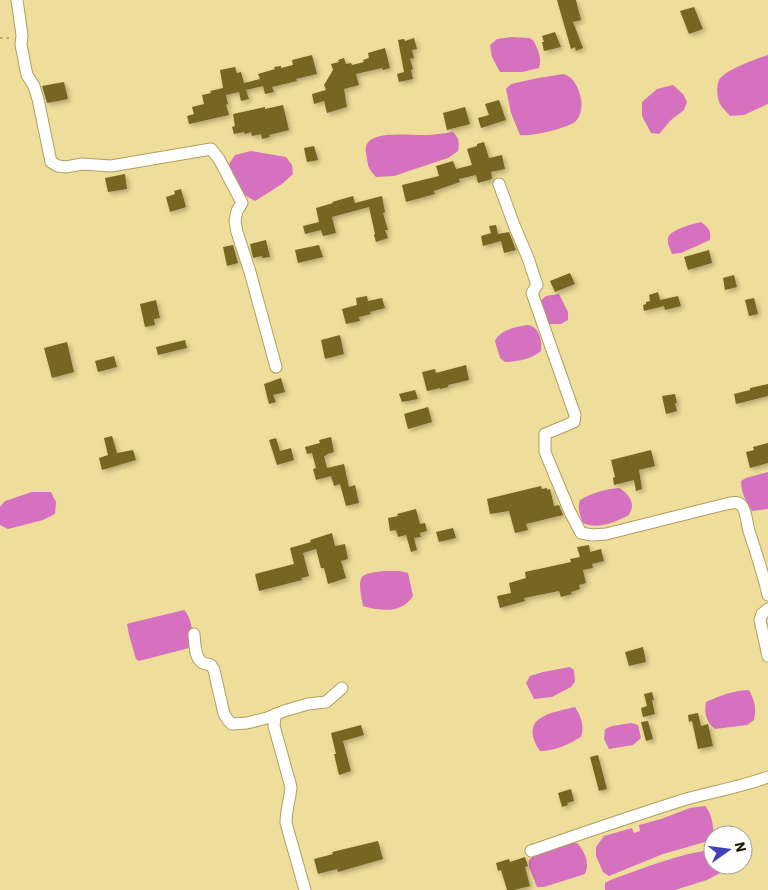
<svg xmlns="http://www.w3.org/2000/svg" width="768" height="890" font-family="'IBM Plex Sans',sans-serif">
<defs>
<filter id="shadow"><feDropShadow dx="2.5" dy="2.5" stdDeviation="2.5" flood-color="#0004"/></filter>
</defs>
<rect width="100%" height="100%" fill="#efde9b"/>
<g fill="#d571bf">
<path d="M512,37L529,38L533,40C538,49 542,58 539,68L522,72H500L492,57L490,45L497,39Z"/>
<path d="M768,55V104L744,115L730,116C727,112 722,108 720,104C717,97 716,87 719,80C725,70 756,59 768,55Z"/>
<path d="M564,74C566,75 569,76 571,78C581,88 586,110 576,121C569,128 530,137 520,135L511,113L506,89L511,84L538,78Z"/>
<path d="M673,85L683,94L687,102L684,110L671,120L659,134L651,133L642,116V102L657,89Z"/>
<path d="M453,132C459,138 460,143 458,151L448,158L394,176L376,177C367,167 368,165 366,152C362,128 411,136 425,135C434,135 444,133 453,132Z"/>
<path d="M251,151L286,157L292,165L293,174L282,184L255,201L239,192L231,179L229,164L235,155Z"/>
<path d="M701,222C709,228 711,230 710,240L681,253L672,254C670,249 667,243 668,238C671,229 693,224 701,222Z"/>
<path d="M559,294L568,312V320L561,324H548L539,302L546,296Z"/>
<path d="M528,325C540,327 542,341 541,351C532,359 516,362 505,362L500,358L495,341C501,329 516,327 528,325Z"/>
<path d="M768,472V509L752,511C746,501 741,493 741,481L746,478Z"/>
<path d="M619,488C625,491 632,498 632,506C632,509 630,512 629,515C616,522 597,530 583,523C580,515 577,508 580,500C592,493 605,489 619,488Z"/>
<path d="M32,492H51L56,502L55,514L43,520L8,529L0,525V507L5,501Z"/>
<path d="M384,571H400L408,573L413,596C402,614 380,611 363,606C362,599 357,581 363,576C368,572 378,572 384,571Z"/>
<path d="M184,610C190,615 194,633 193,641C193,644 191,646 189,648L139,661L136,659L129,635L127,624L130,623Z"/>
<path d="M570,667L574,670L575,682L571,687L552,697L534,699L526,683L530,676L543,672Z"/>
<path d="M749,690C754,699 757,709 754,720L747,725L715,729C706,722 704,713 706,702C722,695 731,691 749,690Z"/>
<path d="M575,707C581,716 585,727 581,737C569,744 555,751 540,751C518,717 550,713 575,707Z"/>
<path d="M631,723L638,725L641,738L633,745L609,749L604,739L605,729L612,726Z"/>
<path d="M705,806C712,813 714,828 713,837L705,842L663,854L609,876L603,872L596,856V847L604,836L632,828L634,833L640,831L639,825L661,819L690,808Z"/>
<path d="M571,843H577C585,851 590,864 585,874L544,887H537L529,867V860L533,856Z"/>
<path d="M709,850H713V865H719L720,873L707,880L675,890H605V883L613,879C644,868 676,855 709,850Z"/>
</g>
<g fill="#766623" filter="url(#shadow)">
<path d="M557,0H576L581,20L573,22L583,48L576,51L575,47L571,49Z"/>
<path d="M694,7L703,29L689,34L680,11Z"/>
<path d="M555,32L561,47L544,51L542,42H544L542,36Z"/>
<path d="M414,38L417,49L412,50L414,58L410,59L413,69L411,70L413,79L399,82L397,74L404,72L398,40L404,39L405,41Z"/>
<path d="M385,48L390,68L383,70L382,68L356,74L359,85L344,89L347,107L327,113L324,101L314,104L312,94L326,90L324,85L333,70L331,64L339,62L338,60L344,58L346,64L351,63L352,65L364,62L363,60L369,58L368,53Z"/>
<path d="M312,55L317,74L296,79L297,81L272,87L274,92L265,94L263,86L246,90L249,99L241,101L239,92L226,95L228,104L226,105L229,115L189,124L187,116L194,114L192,107L204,104L202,95L211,93L210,91L223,88L220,70L235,67L237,73L241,72L244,83L260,79L258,74L275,69L274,67L281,66V68L293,65L292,60Z"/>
<path d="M64,82L68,99L47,103L42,86Z"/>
<path d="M499,100L506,120L481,128L478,118L489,115L485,104Z"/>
<path d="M283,105L289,130L269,135L270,137L262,139L261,134L252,136L251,132L245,134L244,132L234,134L232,127L235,126L233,114L265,107V109Z"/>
<path d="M465,107L470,124L447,130L443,113Z"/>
<path d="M484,142L489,158L502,155L505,169L491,172L492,179L478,183L476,175L459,179L460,182L434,191L435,194L406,202L402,185L439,176L436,166L453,161L456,169L472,165L467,149L477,146V144Z"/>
<path d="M314,146L318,160L307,162L304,148Z"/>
<path d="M125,174L127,189L108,192L105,178Z"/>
<path d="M181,189L186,207L170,212L166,197L175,194L174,191Z"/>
<path d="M353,196L355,203L382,196L385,212L383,213L388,230H385L388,238L376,242L374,235L375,234L369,207L332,217L336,233L323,236L321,230L305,234L303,226L319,222L316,208L333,203L332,202Z"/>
<path d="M496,225L498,234L509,232L516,250L504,253L501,241L483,246L481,236L491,233L489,226Z"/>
<path d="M266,240L270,257L262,258V256L253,258L250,244Z"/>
<path d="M233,245L238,263L227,266L223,247Z"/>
<path d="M319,245L323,257L298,263L295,250Z"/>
<path d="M709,250L712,263L688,270L684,257Z"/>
<path d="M570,273L575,284L555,292L550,281Z"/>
<path d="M734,275L737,287L725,290L723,278Z"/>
<path d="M658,292L660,300L678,296L681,306L665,310L664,306L644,311L643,305L646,304V302L650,301L649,295Z"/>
<path d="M367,296L368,301L382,298L385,308L370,312L371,314L359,317L360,321L346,324L342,309L357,305L356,298Z"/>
<path d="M754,298L758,314L749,316L745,300Z"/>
<path d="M156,300L160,318L154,319L155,325L145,327L140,304Z"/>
<path d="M340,335L344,354L325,359L321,340Z"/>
<path d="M185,340L187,348L158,355L156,347Z"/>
<path d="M67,342L74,372L52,378L44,348Z"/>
<path d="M114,356L117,367L98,372L95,361Z"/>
<path d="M466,365L469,380L448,385V387L440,389V388L427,391L422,372L435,369L436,373Z"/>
<path d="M281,378L285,392L273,395L276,402L269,404L264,384Z"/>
<path d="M768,384V396L736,404L734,394L750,390V388Z"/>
<path d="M415,390L418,399L402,402L399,394Z"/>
<path d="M675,394L677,403L675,404L677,411L666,414L662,396Z"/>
<path d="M428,407L432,422L408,429L404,414Z"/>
<path d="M112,436L117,453L133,450L136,460L102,470L99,458L108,455L104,438Z"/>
<path d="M331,437L334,452L327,454V455L324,456L327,468L344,464L349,487L355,485L359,503L346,506L340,484L334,486L331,476L316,480L313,469L316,468L312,453L307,454L305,447L320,443L319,440Z"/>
<path d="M276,438L280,451L291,448L294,460L277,465L269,440Z"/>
<path d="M768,443V463L750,468L746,452L754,450L753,447Z"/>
<path d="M651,450L655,466L639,470L642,489L636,491L634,480L614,485L613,478L615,477L611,460Z"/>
<path d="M541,486L542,489L547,488V490L550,489L554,506L559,505L563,515L526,524L528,530L515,533L509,511L490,514L487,499Z"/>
<path d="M416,509L420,524L425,523L427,531L420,533L421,537L414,538L417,550L411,552L406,535L398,537L396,530L390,531L388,518L398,516L397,514Z"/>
<path d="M453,528L456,538L439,542L436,532Z"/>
<path d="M332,533L335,546L345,544L348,559L341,561L346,578L328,584L324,568H321L316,549L303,553L309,576L301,578L302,580L259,591L255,574L294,564L290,548L311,542L310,540Z"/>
<path d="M589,545L590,552L601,549L604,561L592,564L593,568L583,570L586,583L579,585L580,589L571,592L572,594L561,597L559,591L524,598L525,601L500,608L497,596L511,593L509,583L526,578L525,572L571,562L570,559L580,557L577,547Z"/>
<path d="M643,647L646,662L629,666L625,652Z"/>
<path d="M652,692L654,700H652L655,714L643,717L641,708L647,706L644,694Z"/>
<path d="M698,713L701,726L708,724L713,746L698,749L692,721L689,722L688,715Z"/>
<path d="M648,721L653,739L646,741L641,722Z"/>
<path d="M361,725L364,735L343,741L351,771L339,775L334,754H336L331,733Z"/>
<path d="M598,755L607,789L599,791L590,757Z"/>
<path d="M571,789L574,801L567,803L568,805L562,807L558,793Z"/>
<path d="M378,841L383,859L338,872L337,869L318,874L314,859L333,854L332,852Z"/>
<path d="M525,857L528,866L525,867L530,886L514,890H507L501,870L498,871L496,863L509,859L510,862Z"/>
</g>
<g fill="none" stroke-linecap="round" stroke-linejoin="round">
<defs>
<g id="minor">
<path d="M17,0L22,35L21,45L27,75L34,86L38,99L51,162L58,166L66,167L82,164L111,166L211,149L219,159L242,203L237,211L235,221L237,232L250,272L276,367"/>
<path d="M499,184L514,225L528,258L537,285L532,293L575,415L574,422L545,434V452L570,512L581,533L592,535L606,534L726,504C731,503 737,501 741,505C746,509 747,524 749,531C756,552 763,573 768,595"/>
<path d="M768,609L762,614L760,620L768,656"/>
<path d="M194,634C195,643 194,658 203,663C205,664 209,664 211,665L214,670L224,714L228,720L232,724L247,723L267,718L284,711L308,704L326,702L342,688"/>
<path d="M276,714L275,717L274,726L291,787C290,799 286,810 286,823L305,890"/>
<path d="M531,851C580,834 630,817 680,801C709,792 739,788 768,777"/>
</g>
</defs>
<use href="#minor" stroke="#af9f5d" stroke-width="13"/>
<path stroke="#7f7448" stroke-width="1" stroke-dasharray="2.5 4" stroke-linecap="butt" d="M0,38H12"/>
<use href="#minor" stroke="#fff" stroke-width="11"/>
</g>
<g transform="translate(728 850) rotate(76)"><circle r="24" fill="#ffffff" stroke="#a5a399"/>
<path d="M0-4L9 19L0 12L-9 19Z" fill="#4142b7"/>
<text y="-8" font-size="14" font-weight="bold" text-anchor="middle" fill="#1f1900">N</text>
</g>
</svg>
